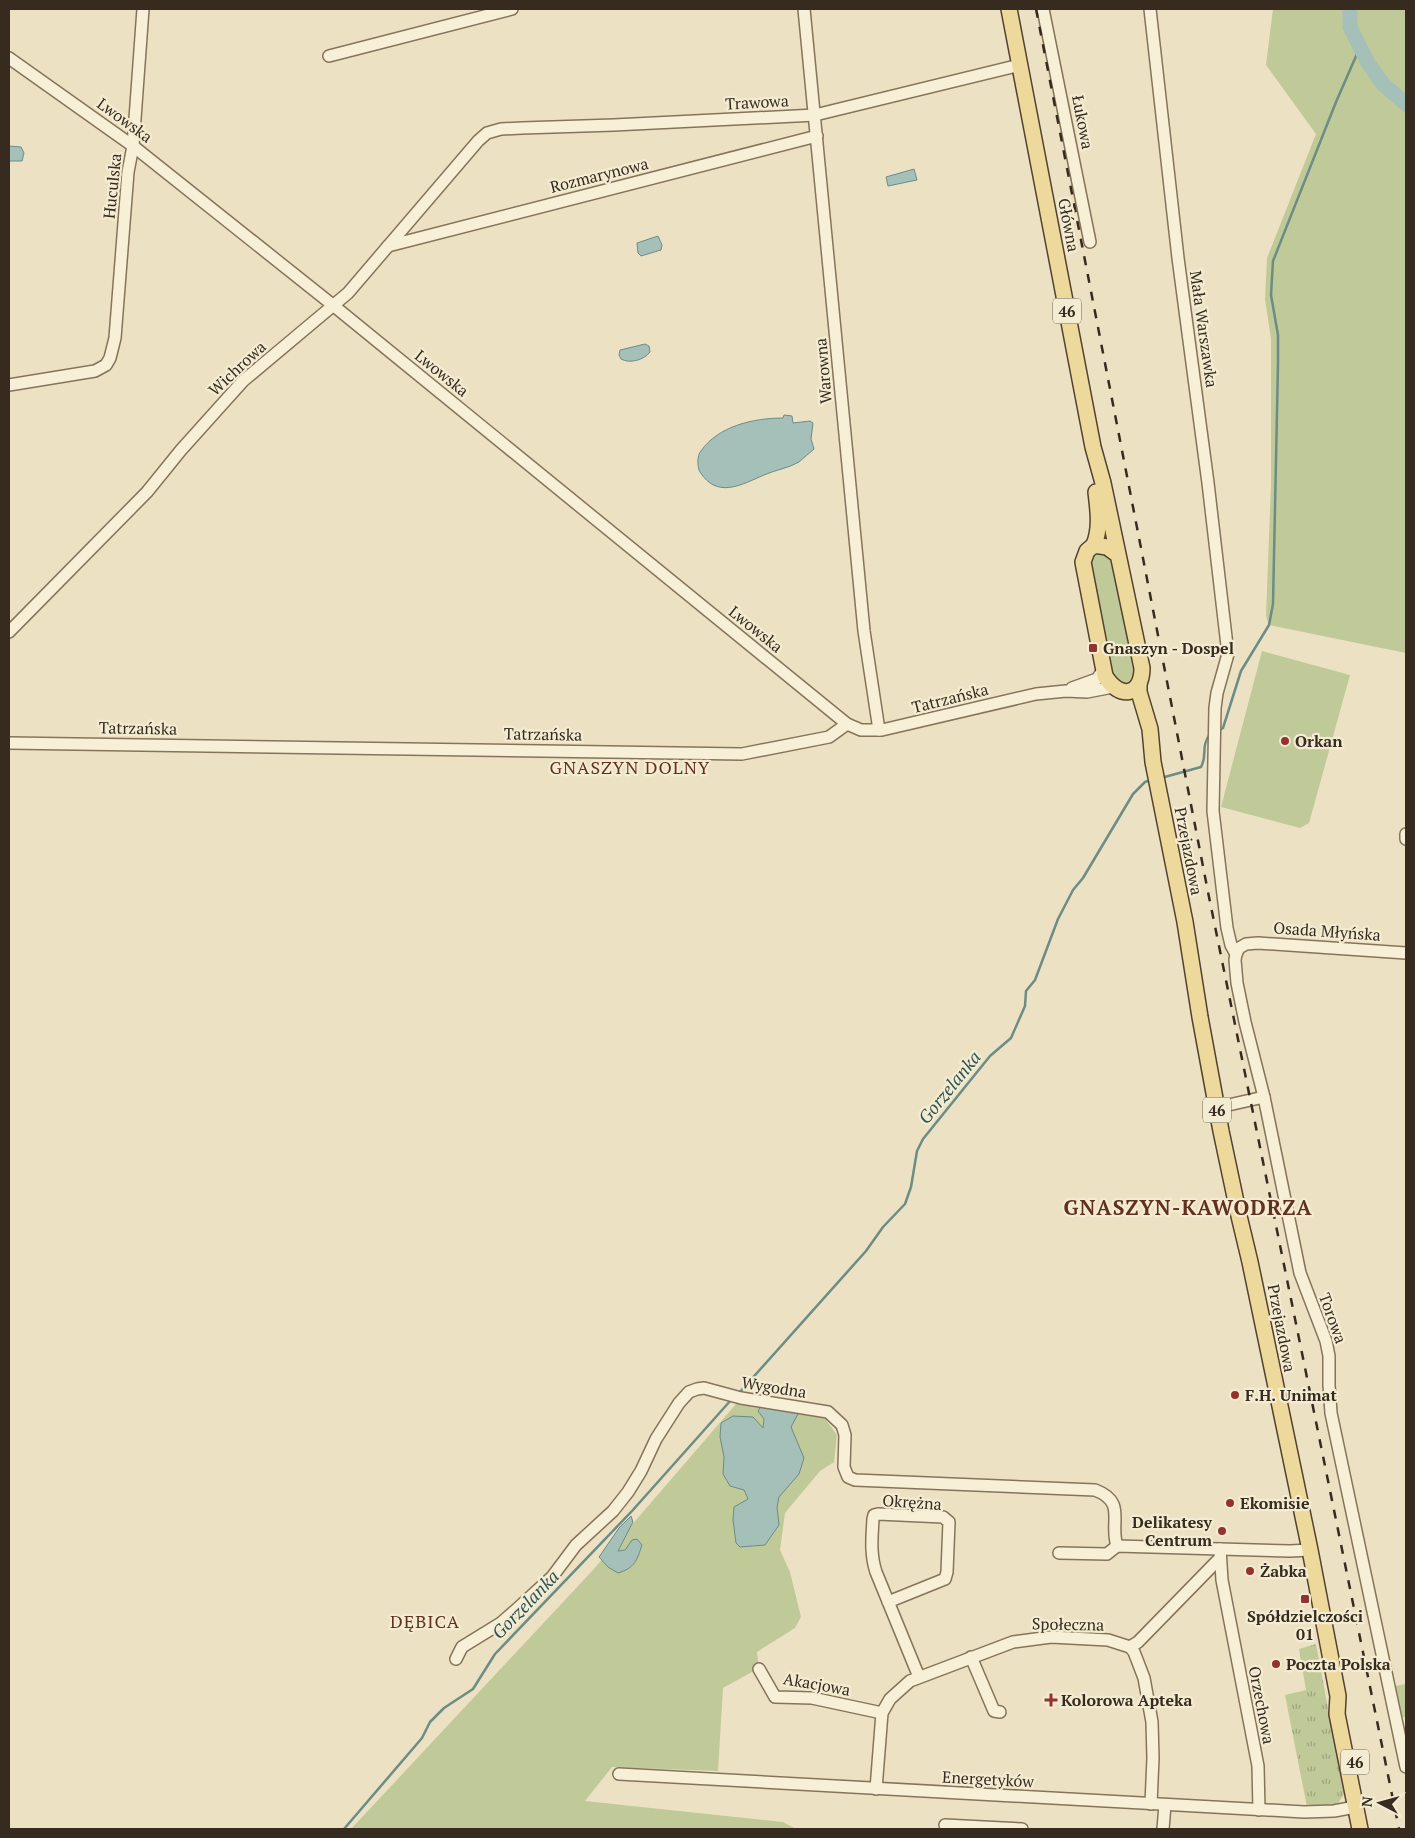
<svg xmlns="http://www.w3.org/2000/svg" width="1415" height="1838" font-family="'PT Serif',serif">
<defs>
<pattern id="park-tufts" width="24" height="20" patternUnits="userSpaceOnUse" patternTransform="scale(1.25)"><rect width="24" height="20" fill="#c0c998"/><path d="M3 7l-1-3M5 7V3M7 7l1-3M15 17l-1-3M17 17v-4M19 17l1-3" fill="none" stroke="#9da37b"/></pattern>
</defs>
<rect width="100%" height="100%" fill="#ece2c3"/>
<g fill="#c0c998">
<path d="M1273,9H1406V653L1269,625L1266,616L1271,484V339L1265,299L1267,258L1316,134L1266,65Z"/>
<path d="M1098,549L1111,555L1138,666L1132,684C1122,686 1116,681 1111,672L1088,570L1092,556Z"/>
<path d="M1262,651L1350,675L1309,823L1300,828L1221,807Z"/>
<path d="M736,1404L823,1416L837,1435L834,1462L820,1471L785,1513L780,1550L790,1572L801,1617L795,1628L757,1652L759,1668L723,1688L718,1771L612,1767L585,1801L783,1822L796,1829H351L593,1570Z"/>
<path d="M1406,1684V1717L1396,1718L1389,1687Z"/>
</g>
<path fill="url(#park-tufts)" d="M1316,1644L1344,1794L1337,1805L1307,1807L1285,1695L1306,1690L1299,1649Z"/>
<g fill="#a5bfb9" stroke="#6c8c86">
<path d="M9,146L21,147L24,153L22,161H9Z"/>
<path d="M914,169L917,180L888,186L886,177Z"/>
<path d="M658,236L662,245L661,250L641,256L638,253L637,243Z"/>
<path d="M645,344L649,346L650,352C644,360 630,364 621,359L619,355L620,350Z"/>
<path d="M784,415L792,416L793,423L810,421L813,423L811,439L814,449C809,453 804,458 799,462C789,468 775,470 764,475C741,485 717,499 700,472C697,467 697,455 701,451C718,426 754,418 783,418Z"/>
<path d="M761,1406L799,1412L791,1427L804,1458L799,1474L779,1497L777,1507L779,1525L765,1545L740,1547L736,1543L733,1520L734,1507L748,1499L744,1490L730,1486L723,1474L724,1457L720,1437L721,1423L733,1416L753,1417L763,1428L764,1419L758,1411Z"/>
<path d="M631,1516L633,1522L618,1551L625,1550L632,1540L637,1539L642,1545C637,1560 635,1568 618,1573L608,1567L599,1557L619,1528Z"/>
</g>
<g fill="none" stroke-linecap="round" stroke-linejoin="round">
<g stroke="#6c8c86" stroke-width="2.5">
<path d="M1218,731L1223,728L1241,671L1269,625L1273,604L1278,364V335L1271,295L1273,261L1336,102L1360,47"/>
<path d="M1161,778L1201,767C1208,754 1200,748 1210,734"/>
<path d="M739,1393L866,1251L883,1227L905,1204L911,1187L917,1151L923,1139L990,1056L1011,1038L1025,1006L1026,991L1035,980L1058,919L1073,890L1083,878L1133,794L1145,782L1151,780"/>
<path d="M344,1829L422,1738L430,1722L444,1708L473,1689L495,1654L632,1511L731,1400"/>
</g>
<path stroke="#a5bfb9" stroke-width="15" d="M1350,9V27L1368,63L1383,84L1406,104"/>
<defs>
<g id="minor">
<path d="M804,9L864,631L879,730"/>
<path d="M1043,9L1090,242"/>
<path d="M1150,9L1178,258L1208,483L1228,654L1217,693L1215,708L1213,811L1227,928L1231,945L1236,954"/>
<path d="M329,56L512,9"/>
<path d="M9,58L133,146L334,306L847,724L861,730H882L1036,694L1066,691L1087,692L1113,687"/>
<path d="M388,246L817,136"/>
<path d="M9,385L95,371L106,365L110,358L115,338L128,172L133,146L143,9"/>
<path d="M9,632L147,492L181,450L243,381L348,293L478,141L487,133L501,129L522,128L614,125L815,115L1020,65"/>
<path d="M1072,688L1097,679L1104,669"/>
<path d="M9,743L742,754L829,737L847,724"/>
<path d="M1406,834V839"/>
<path d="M1406,953L1258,943L1246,944L1239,948L1236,954L1235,960L1237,983L1245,1022L1264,1097L1300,1273L1326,1341L1329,1356V1385L1331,1413L1406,1767"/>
<path d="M1224,1106L1264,1097"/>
<path d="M1220,1549L1222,1580L1258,1766L1259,1810"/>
<path d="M1059,1553L1107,1554L1117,1546L1290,1551L1310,1550"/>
<path d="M888,1602L945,1579L947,1572L949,1522L943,1517L878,1514L874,1515L873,1519C872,1537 870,1554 876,1572L919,1677"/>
<path d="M1130,1647L1138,1642L1220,1558"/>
<path d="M971,1657L994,1711L1000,1712"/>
<path d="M456,1659L462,1647L501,1623L517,1609L552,1577L576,1545L613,1511L628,1492L641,1471L656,1439L679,1403L689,1392L697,1389L704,1388L741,1398L828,1412L842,1425L845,1435L844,1467L848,1477L855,1480L1095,1490C1127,1502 1109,1522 1117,1546"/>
<path d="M759,1669L775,1697L812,1698L882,1713"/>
<path d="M619,1774L1304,1812L1334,1811L1355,1807"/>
<path d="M876,1789L882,1713L890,1699L910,1681L1013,1642L1051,1637L1108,1640L1130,1647L1134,1652L1144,1678L1152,1722L1153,1758L1151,1804"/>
<path d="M945,1825L1022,1829"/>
<path d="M1163,1829L1165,1805"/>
</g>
<g id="major">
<path d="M1009,9L1093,447L1103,483L1142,668C1142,697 1119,699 1105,676L1083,562L1087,551L1094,545L1107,547L1118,555"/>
<path d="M1094,545C1101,527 1098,510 1096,492"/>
<path d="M1139,685V692L1150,729L1153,762L1185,922L1200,1017L1221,1131L1239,1216L1250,1262L1310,1550L1338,1696L1337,1714L1360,1829"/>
</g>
</defs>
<use href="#minor" stroke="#85745b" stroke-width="14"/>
<use href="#major" stroke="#53422f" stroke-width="18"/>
<use href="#minor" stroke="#f7efd6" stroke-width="11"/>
<use href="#major" stroke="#edd99c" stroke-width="15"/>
<path stroke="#362b1e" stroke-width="2.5" stroke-dasharray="9 9" stroke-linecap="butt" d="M1036,9L1208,892L1399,1829"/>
</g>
<g fill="#91332e" stroke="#f4ecd2" stroke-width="2">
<rect x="1088" y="643" width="10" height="10" rx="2.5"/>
<circle cx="1285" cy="741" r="5"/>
<circle cx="1235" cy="1395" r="5"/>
<circle cx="1230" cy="1503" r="5"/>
<circle cx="1222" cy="1531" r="5"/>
<circle cx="1250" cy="1571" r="5"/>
<rect x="1300" y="1594" width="10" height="10" rx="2.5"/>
<circle cx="1276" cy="1664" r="5"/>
<path d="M1048.5 1692.5h5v5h5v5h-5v5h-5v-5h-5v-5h5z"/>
</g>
<g text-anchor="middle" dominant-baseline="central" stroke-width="4.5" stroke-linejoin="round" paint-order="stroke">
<g fill="#f4ecd2" stroke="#6f6554" stroke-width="1">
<rect x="1053" y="298.5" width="28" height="25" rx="4"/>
<rect x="1203" y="1097.5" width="28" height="25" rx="4"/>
<rect x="1341" y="1749.5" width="28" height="25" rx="4"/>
</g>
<g font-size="15" font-weight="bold" fill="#362b1e">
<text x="1067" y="311">46</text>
<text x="1217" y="1110">46</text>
<text x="1355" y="1762">46</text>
</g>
<g font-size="16" fill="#362b1e" stroke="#f4ecd2">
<text transform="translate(757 102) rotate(-3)">Trawowa</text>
<text transform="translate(125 120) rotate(36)">Lwowska</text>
<text transform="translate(1083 122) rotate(79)">Łukowa</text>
<text transform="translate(599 175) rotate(-14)">Rozmarynowa</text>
<text transform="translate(112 186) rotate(-84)">Huculska</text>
<text transform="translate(1069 225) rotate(79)">Główna</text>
<text transform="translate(1204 329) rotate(82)">Mała Warszawka</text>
<text transform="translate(237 368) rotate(-43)">Wichrowa</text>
<text transform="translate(823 371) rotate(-95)">Warowna</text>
<text transform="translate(442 373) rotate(39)">Lwowska</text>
<text transform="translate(756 629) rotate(39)">Lwowska</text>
<text transform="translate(950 698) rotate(-14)">Tatrzańska</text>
<text transform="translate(138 728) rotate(1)">Tatrzańska</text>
<text transform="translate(543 734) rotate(1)">Tatrzańska</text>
<text transform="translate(1189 851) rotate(79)">Przejazdowa</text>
<text transform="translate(1327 931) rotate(4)">Osada Młyńska</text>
<text transform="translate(1333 1318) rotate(70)">Torowa</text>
<text transform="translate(1282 1328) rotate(79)">Przejazdowa</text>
<text transform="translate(774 1387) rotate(9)">Wygodna</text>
<text transform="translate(912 1502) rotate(4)">Okrężna</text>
<text transform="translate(1068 1624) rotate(1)">Społeczna</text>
<text transform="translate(817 1684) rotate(10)">Akacjowa</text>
<text transform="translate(1262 1705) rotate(79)">Orzechowa</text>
<text transform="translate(988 1779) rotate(3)">Energetyków</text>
</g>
<g font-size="16" font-weight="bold" fill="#362b1e" stroke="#f4ecd2" text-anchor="start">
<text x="1103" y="648">Gnaszyn - Dospel</text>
<text x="1295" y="741">Orkan</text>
<text x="1245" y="1395">F.H. Unimat</text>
<text x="1240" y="1503">Ekomisie</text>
<text x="1212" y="1522" text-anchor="end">Delikatesy<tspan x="1212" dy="18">Centrum</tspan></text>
<text x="1260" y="1571">Żabka</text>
<text x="1305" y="1616" text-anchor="middle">Spółdzielczości<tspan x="1305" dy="18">01</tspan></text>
<text x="1286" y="1664">Poczta Polska</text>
<text x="1061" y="1700">Kolorowa Apteka</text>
</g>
<g font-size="18" letter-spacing="1" fill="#603120" stroke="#f4ecd2">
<text x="630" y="767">GNASZYN DOLNY</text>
<text x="425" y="1621">DĘBICA</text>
</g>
<g font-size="18" font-style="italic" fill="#2e5555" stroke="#f4ecd2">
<text transform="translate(949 1087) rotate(-51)">Gorzelanka</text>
<text transform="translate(525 1604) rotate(-46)">Gorzelanka</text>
</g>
<g font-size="21" font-weight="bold" letter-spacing="1" fill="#603120" stroke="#f4ecd2">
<text x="1188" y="1207">GNASZYN-KAWODRZA</text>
</g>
</g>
<rect width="1415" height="1838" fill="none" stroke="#362b1e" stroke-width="20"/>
<g transform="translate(1380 1803) rotate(276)" stroke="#f4ecd2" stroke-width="4" paint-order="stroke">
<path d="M0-4L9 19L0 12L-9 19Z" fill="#362b1e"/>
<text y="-8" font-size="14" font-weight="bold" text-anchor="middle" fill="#362b1e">N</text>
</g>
</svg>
